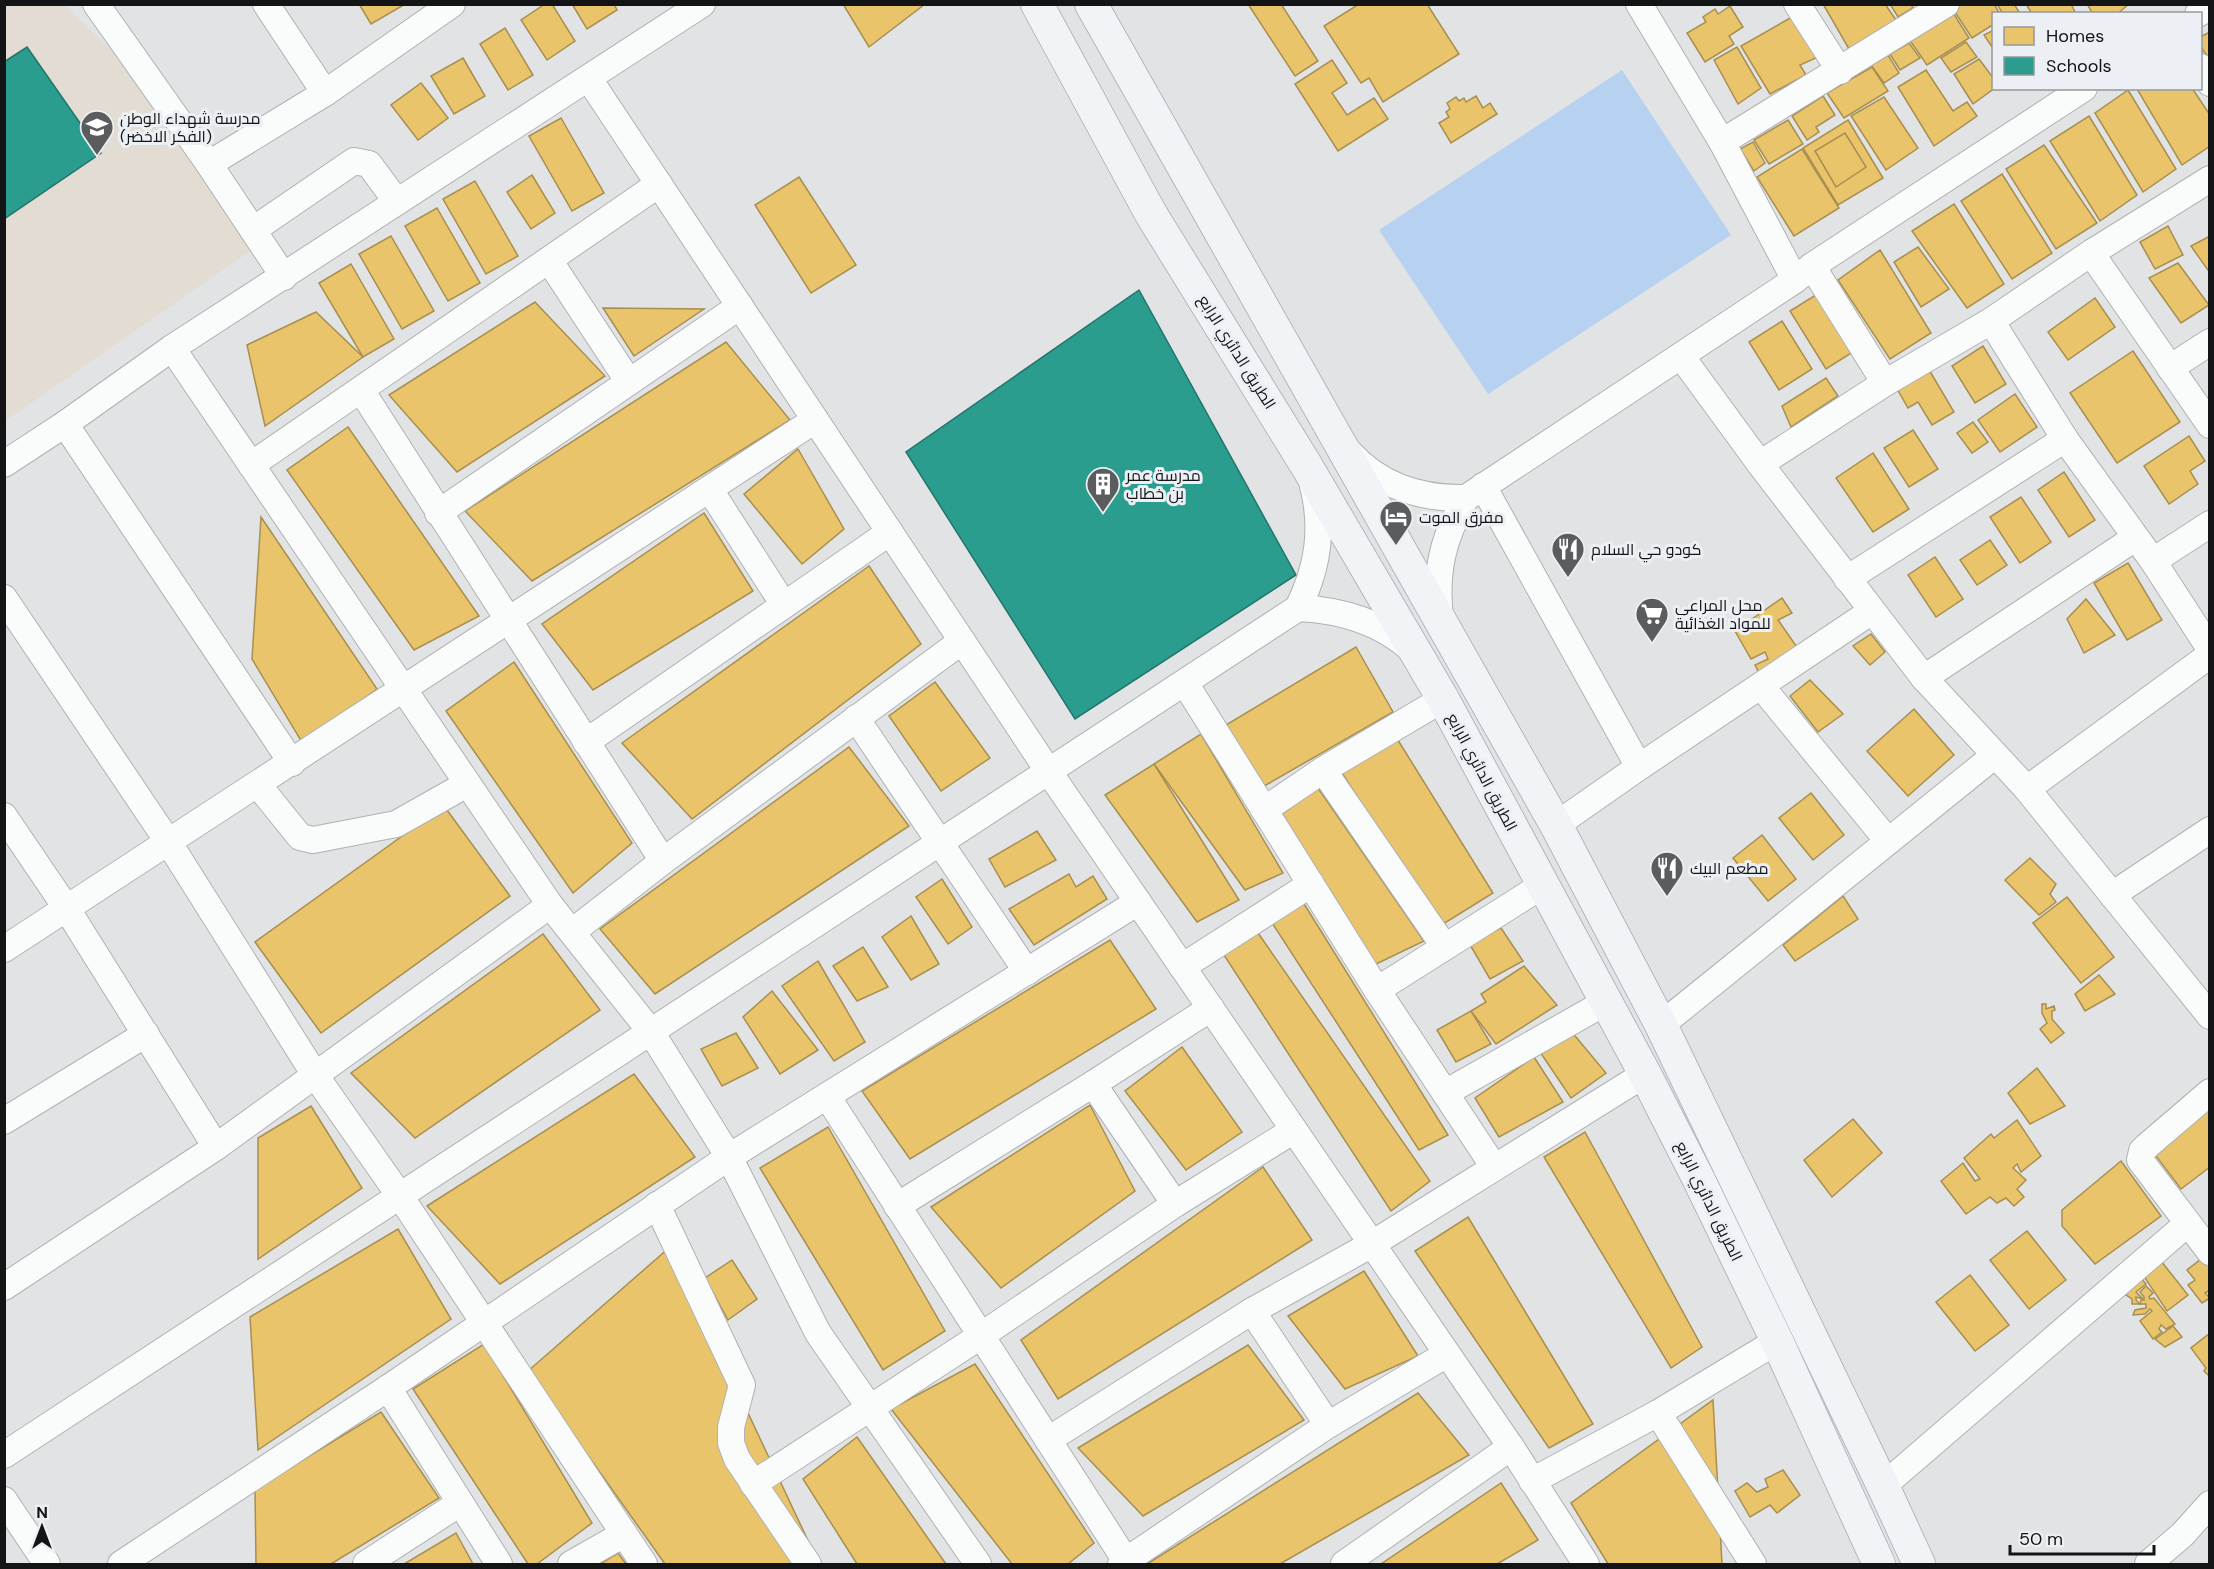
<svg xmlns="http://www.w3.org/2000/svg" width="2214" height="1569" font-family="'DM Sans',Cairo,sans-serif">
<rect width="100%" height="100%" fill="#e1e3e5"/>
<path fill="#e2dcd2" d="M5,5H64L124,63L253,249L5,421Z"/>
<path fill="#b7d2f0" d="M1622,70L1731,235L1488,394L1379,230Z"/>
<g fill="#e9c46a" stroke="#a88f50" stroke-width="1.5">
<path d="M359,4H401L402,6L371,24Z"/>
<path d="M545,4H552L575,41L547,60L521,20Z"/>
<path d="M572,4H614L617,10L587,29Z"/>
<path d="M843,4H925L869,47Z"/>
<path d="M1248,4H1281L1318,61L1295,76Z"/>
<path d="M1359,4H1427L1459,54L1383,102L1369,78L1361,83L1324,26Z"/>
<path d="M1823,4H1885L1896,20L1849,49Z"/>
<path d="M1890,4H1911L1913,8L1898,17Z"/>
<path d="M1960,4H1994L2000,14H1994V24L1972,38L1953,9Z"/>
<path d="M1997,4H2014L2019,12L2003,14Z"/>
<path d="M2026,4H2071L2076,14H2032Z"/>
<path d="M2087,4H2129L2117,14H2093Z"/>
<path d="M1730,6L1743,27L1729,36L1734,44L1705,62L1687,33L1706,22L1703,17L1715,9L1718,14Z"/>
<path d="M1952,11L1969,38L1927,65L1909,39Z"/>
<path d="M1792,17L1818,57L1800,65L1806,75L1770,94L1741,46Z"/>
<path d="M505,28L533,75L508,90L480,44Z"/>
<path d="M1994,30V50L1984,35Z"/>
<path d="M2210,32V60L2200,46V37Z"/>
<path d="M1966,42L1977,57L1951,72L1941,58Z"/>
<path d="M1909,43L1920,58L1900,70L1890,54Z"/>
<path d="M1737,47L1761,88L1738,104L1714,60Z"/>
<path d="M1888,55L1899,73L1884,83L1871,65Z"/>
<path d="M463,58L485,96L454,114L431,76Z"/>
<path d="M1979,59L1994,79L1995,88L1973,104L1954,74Z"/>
<path d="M1332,60L1347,83L1332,93L1347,115L1374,98L1388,119L1338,151L1295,84Z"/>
<path d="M1872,67L1888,91L1844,118L1827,93Z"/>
<path d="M1926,70L1953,111L1967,102L1977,116L1934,146L1898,87Z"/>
<path d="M421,83L448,118L418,140L391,105Z"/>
<path d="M2192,88L2210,115V146L2182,165L2137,89Z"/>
<path d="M2128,90L2176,169L2143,192L2095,113Z"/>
<path d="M1476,96L1483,108L1490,103L1497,114L1451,143L1439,123L1449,117L1446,112L1450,109L1447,103L1456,97L1459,101L1464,98L1466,102Z"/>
<path d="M1823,96L1835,115L1816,127L1819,132L1807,140L1792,116Z"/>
<path d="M1884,97L1918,148L1886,170L1851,116Z"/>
<path d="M2089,116L2137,195L2100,221L2050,141Z"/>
<path d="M561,118L604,193L572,211L529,136Z"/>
<path d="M1788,120L1803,144L1769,164L1754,140Z"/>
<path d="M1848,120L1883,178L1838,205L1803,148Z"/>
<path d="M1845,133L1866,167L1836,187L1815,151Z"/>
<path d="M1753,142L1765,163L1754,171L1740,149Z"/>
<path d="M2044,145L2097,223L2056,249L2006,169Z"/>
<path d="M1802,149L1839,208L1794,236L1757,177Z"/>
<path d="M2002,174L2052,253L2012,279L1961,201Z"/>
<path d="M532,175L555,213L531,229L507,192Z"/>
<path d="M799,177L856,265L811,293L755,205Z"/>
<path d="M475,181L518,256L486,274L443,199Z"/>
<path d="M1954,204L2004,284L1967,308L1912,231Z"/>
<path d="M437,208L480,283L448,301L405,226Z"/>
<path d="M2168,226L2183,255L2155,269L2140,242Z"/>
<path d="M391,236L434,311L402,329L359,254Z"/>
<path d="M2210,236V273L2191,246Z"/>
<path d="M1918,247L1949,289L1921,307L1894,262Z"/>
<path d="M1880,250L1931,333L1890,359L1838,280Z"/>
<path d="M2178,263L2209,305L2181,323L2149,278Z"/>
<path d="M351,264L394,339L363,357L319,283Z"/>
<path d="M1819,293L1856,350L1826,369L1790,311Z"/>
<path d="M2095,298L2115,327L2068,360L2048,332Z"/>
<path d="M535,302L605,376L457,472L389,395Z"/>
<path d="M603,308L704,309L634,356Z"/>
<path d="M316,312L363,357L265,426L247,345Z"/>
<path d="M1782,321L1812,369L1779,390L1749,342Z"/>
<path d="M726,342L790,420L532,581L465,511Z"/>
<path d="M1983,346L2006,384L1975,403L1952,366Z"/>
<path d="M2133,351L2180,422L2117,463L2070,393Z"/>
<path d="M1928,368L1954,412L1932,425L1918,402L1908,408L1896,387Z"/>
<path d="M1826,378L1838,396L1791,427L1782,406Z"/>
<path d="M2015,394L2037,427L2000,452L1978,420Z"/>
<path d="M1973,422L1988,442L1972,453L1957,433Z"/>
<path d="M348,427L479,616L414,650L287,470Z"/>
<path d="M1913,430L1938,469L1909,487L1884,448Z"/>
<path d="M2189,436L2205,461L2190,471L2198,484L2169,504L2144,466Z"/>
<path d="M798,449L844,529L802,564L744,494Z"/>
<path d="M1873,453L1909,509L1873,532L1836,478Z"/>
<path d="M2064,472L2095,520L2069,537L2038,490Z"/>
<path d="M2021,497L2051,542L2020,563L1990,517Z"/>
<path d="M704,513L753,591L593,690L542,624Z"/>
<path d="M261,517L377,689L303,744L252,659Z"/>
<path d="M1990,540L2007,565L1977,585L1960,560Z"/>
<path d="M1935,557L1963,599L1936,617L1908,575Z"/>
<path d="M2128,563L2162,620L2127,640L2094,583Z"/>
<path d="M869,566L921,644L692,819L622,743Z"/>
<path d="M1782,598L1792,613L1778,620L1799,650L1760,675L1755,665L1768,659L1765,652L1751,659L1735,631Z"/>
<path d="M2086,599L2115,635L2084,653L2067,619Z"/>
<path d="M1871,634L1885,652L1870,665L1853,646Z"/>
<path d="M1356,647L1393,712L1259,789L1221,728Z"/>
<path d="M514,662L632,843L573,893L446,711Z"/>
<path d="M1810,680L1843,714L1818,732L1790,696Z"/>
<path d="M935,682L990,758L941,791L889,716Z"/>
<path d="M1914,709L1954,755L1908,796L1867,751Z"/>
<path d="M1201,734L1283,873L1245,890L1154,764Z"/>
<path d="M1396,737L1493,893L1440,926L1342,773Z"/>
<path d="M849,747L909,826L655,994L600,929Z"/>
<path d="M1154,764L1239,900L1197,922L1105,795Z"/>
<path d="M1318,788L1424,941L1374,965L1282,814Z"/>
<path d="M1811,793L1844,835L1813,860L1779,818Z"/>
<path d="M444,806L510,896L321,1033L255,942Z"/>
<path d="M1037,831L1056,860L1005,887L989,859Z"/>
<path d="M1762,835L1796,879L1768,901L1733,858Z"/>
<path d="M2030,858L2056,884L2050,894L2056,902L2039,915L2005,880Z"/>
<path d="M1069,874L1076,887L1093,876L1107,899L1034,945L1009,909Z"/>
<path d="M942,879L972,927L948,944L916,897Z"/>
<path d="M1843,896L1858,919L1795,961L1783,945Z"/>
<path d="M2067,897L2114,957L2081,983L2033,923Z"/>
<path d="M1301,899L1448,1135L1419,1150L1269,918Z"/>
<path d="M911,916L939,964L911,980L882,937Z"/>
<path d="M1501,928L1523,961L1490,979L1469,943Z"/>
<path d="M1256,930L1430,1181L1391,1211L1222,952Z"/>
<path d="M543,934L600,1010L415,1138L351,1073Z"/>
<path d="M1110,940L1156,1009L910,1159L862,1091Z"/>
<path d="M863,947L888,987L857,1001L833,966Z"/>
<path d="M818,961L865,1042L834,1061L782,986Z"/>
<path d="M1524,966L1557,1005L1496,1044L1471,1011L1486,1002L1481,994Z"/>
<path d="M2099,975L2115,994L2085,1011L2075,994Z"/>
<path d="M772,991L818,1050L780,1074L743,1017Z"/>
<path d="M2042,1004H2046V1009L2054,1006L2055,1010L2052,1011V1019L2064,1033L2051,1043L2040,1029L2047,1023L2042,1013Z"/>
<path d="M1471,1011L1491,1044L1456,1062L1437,1030Z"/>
<path d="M1571,1031L1606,1073L1571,1098L1540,1052Z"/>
<path d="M736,1033L758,1068L722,1086L701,1049Z"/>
<path d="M1182,1047L1242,1132L1186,1170L1125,1091Z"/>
<path d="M1534,1057L1563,1102L1499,1137L1475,1098Z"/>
<path d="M2037,1068L2065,1106L2030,1124L2008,1093Z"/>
<path d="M634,1074L695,1157L500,1284L427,1206Z"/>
<path d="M1090,1105L1135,1191L1001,1288L931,1207Z"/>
<path d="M311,1106L362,1188L258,1259V1138Z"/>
<path d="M2210,1109V1167L2181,1189L2153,1152Z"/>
<path d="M1853,1119L1882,1153L1832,1197L1804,1160Z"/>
<path d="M2017,1120L2041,1156L2021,1172L2017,1164L2013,1168L2026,1180L2017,1189L2024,1197L2014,1206L2006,1198L1997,1203L1990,1197L1966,1214L1941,1181L1963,1163L1975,1181L1980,1179L1964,1158L1991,1134L1994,1138Z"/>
<path d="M828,1127L945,1331L883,1370L760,1168Z"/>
<path d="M1585,1132L1702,1347L1671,1368L1544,1157Z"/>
<path d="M2121,1161L2161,1216L2095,1264L2062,1226V1210Z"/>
<path d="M1263,1167L1312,1240L1058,1399L1021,1340Z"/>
<path d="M1468,1217L1593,1424L1549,1448L1415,1251Z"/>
<path d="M398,1229L451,1319L258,1450L250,1317Z"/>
<path d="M2027,1231L2066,1280L2029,1309L1990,1260Z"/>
<path d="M670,1247L819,1564H665L528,1371Z"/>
<path d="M2205,1256L2210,1261V1290L2205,1293L2210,1298L2202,1303L2188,1285L2195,1280L2187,1270Z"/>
<path d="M732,1260L757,1299L728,1320L705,1278Z"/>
<path d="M2161,1261L2188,1295L2167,1311L2143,1275Z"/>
<path d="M1364,1271L1418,1356L1345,1389L1288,1316Z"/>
<path d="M1970,1275L2009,1325L1975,1351L1936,1302Z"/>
<path d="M2139,1276L2146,1284L2136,1292L2143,1299L2136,1297V1300L2140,1304H2132V1299L2123,1293Z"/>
<path d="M2146,1286L2153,1293L2149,1297L2150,1299L2154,1298L2175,1324L2166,1329L2161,1325L2159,1329L2162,1332L2153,1339L2140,1321L2152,1311L2150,1309L2145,1314L2133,1315L2135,1310L2146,1308V1304H2140L2141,1300H2144V1297L2140,1292Z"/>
<path d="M2173,1326L2182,1337L2165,1347L2155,1339Z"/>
<path d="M2210,1333V1377L2204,1371L2206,1368L2191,1348Z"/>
<path d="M484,1344L592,1523L537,1564H528L413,1389Z"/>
<path d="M1248,1345L1304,1420L1143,1516L1078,1448Z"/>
<path d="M975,1364L1094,1543L1068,1564H1012L891,1409Z"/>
<path d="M1418,1393L1469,1455L1280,1564H1147Z"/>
<path d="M1713,1400L1722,1564H1608L1571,1503Z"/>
<path d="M381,1412L439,1498L331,1564H256L255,1489Z"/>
<path d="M857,1437L946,1564H857L803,1479Z"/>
<path d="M1783,1470L1800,1495L1777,1513L1770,1505L1750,1517L1735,1491L1747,1483L1757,1492L1768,1487L1765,1479Z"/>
<path d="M1501,1483L1538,1540L1497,1564H1381Z"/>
<path d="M456,1533L473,1564H404Z"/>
<path d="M618,1553L626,1564H600Z"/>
</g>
<g fill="#2a9d8f" stroke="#23746a" stroke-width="1.5">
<path d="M27,47L101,153L4,219V62Z"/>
<path d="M1139,290L1296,575L1075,719L906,452Z"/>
</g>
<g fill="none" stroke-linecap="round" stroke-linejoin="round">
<defs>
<g id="minor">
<path d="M96,4L209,164L284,277"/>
<path d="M266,4L325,93"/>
<path d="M1639,4L1722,142L1795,280"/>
<path d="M1797,4L1840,71"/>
<path d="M2198,14L2210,6"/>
<path d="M2200,67L2210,83"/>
<path d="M589,79L1049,772L1511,1447L1586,1564"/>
<path d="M1722,142L1946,4"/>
<path d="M209,164L325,93L452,4"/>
<path d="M253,230L354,161L369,164L397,202"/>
<path d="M2091,253L2210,425"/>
<path d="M549,260L629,382"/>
<path d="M1812,266L1885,383"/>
<path d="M1991,321L2065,439L2153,561L2210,649"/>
<path d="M172,348L550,905L651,1032L729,1157L818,1333L978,1564"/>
<path d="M1681,356L1760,464L1924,678L2027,789L2210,1016"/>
<path d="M2170,368L2210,342"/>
<path d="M361,390L663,861"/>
<path d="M65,424L292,763"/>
<path d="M1350,453C1380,486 1422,499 1466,498"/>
<path d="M4,464L65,424L172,348L702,4"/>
<path d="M1760,464L1885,383L1991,321L2091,253L2210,179"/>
<path d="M251,465L659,184"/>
<path d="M1483,486L1639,767"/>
<path d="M710,490L784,605"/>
<path d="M438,513L740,306"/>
<path d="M2153,561L2210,524"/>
<path d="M1847,579L2065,439"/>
<path d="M4,598L169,843L315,1075L400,1196L644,1564"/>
<path d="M1298,608C1341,610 1382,622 1413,651"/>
<path d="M1440,619C1435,572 1442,539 1466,498L1795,280L1812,266L2084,88"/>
<path d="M1924,678L2135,538"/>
<path d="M1185,683L1377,990L1494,1167"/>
<path d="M1761,686L1888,841"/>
<path d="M856,718L1027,972"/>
<path d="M586,742L890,532"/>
<path d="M1323,770L1444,946"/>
<path d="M258,785L300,837L313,840L396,824L467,784"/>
<path d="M2027,789L2210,655"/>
<path d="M1264,810L1323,770L1443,699"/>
<path d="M4,816L67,909L216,1147"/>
<path d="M1556,825L1639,767L1872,611"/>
<path d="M2112,895L2210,830"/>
<path d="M572,932L663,861L962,641"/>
<path d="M4,949L815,420"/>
<path d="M1182,967L1311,884"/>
<path d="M1377,990L1543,885"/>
<path d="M1661,1025L1994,756"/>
<path d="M1093,1084L1175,1204"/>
<path d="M2210,1092L2147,1146L2142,1151L2140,1160L2210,1252"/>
<path d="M1445,1093L1606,1002"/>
<path d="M827,1096L1126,1561"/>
<path d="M4,1121L146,1034"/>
<path d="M657,1205L742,1385L731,1427V1443L737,1459L808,1564"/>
<path d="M897,1206L1093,1084L1211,1008"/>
<path d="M4,1287L216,1147L550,905"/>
<path d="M1252,1311L1328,1425"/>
<path d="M388,1388L499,1564"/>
<path d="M1658,1413L1753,1564"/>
<path d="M1048,1440L1252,1311L1372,1244L1645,1074"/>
<path d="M4,1455L1298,608C1318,568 1324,529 1313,486"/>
<path d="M1532,1481L1658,1413L1777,1341"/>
<path d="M753,1484L982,1335L1175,1204L1294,1130"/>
<path d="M1883,1486L2187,1224"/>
<path d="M4,1500L47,1564"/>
<path d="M121,1564L388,1388L729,1157L1138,902"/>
<path d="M366,1564L460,1503"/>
<path d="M571,1564L624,1534"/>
<path d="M1121,1564L1328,1425L1447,1354"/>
<path d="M1344,1564L1511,1447"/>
<path d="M2148,1564L2182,1535L2210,1504"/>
</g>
<g id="major">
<path d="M1037,4L1151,214L1306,465L1443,699L1645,1074L1699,1180L1777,1341L1879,1564"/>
<path d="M1091,4L1556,825L1661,1025L1883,1486L1919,1564"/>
</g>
</defs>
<use href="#minor" stroke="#b0b1b3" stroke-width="28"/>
<use href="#major" stroke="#b3b7be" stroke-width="34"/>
<use href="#minor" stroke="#fafbfb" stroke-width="26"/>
<use href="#major" stroke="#f1f3f7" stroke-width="32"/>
</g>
<defs>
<symbol id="school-pin" viewBox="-11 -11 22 30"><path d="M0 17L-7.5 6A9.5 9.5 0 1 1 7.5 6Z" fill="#5a5c5e" stroke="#ecf0f4"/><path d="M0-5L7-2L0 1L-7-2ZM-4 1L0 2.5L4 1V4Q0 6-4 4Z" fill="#fff"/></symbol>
<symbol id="building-pin" viewBox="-11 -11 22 30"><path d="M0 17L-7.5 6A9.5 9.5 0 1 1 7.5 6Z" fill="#5a5c5e" stroke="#ecf0f4"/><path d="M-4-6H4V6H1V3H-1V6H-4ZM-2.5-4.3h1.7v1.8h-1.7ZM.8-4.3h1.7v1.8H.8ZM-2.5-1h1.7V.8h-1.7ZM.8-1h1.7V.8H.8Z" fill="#fff"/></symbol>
<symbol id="hotel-pin" viewBox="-11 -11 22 30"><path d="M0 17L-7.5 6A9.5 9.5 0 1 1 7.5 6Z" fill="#5a5c5e" stroke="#ecf0f4"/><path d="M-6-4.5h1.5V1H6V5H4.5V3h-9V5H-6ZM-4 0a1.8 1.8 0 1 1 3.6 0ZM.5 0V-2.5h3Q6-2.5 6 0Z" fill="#fff"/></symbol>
<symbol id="restaurant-pin" viewBox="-11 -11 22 30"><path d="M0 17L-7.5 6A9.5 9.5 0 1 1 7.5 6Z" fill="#5a5c5e" stroke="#ecf0f4"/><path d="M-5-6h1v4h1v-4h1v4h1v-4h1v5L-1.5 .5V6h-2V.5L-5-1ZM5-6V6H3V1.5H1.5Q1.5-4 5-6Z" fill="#fff"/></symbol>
<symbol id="supermarket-pin" viewBox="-11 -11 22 30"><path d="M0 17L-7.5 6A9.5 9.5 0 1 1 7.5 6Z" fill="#5a5c5e" stroke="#ecf0f4"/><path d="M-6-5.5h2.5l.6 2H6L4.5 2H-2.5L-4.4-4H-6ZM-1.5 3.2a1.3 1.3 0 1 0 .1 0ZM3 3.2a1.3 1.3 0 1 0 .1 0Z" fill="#fff"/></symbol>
</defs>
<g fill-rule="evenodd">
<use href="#school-pin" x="78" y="108" width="38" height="52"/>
<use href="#building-pin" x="1084" y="465" width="38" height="52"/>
<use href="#hotel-pin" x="1377" y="498" width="38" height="52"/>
<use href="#restaurant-pin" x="1549" y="530" width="38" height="52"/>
<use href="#supermarket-pin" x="1633" y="595" width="38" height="52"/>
<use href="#restaurant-pin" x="1648" y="849" width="38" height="52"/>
</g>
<g text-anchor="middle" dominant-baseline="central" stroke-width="6" stroke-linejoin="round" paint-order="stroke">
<g font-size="16" fill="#121415" stroke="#ecf0f4" text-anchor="start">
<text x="120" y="118">مدرسة شهداء الوطن<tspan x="120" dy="18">(الفكر الاخضر)</tspan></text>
<text x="1126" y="475">مدرسة عمر<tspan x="1126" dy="18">بن خطاب</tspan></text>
<text x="1419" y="517">مفرق الموت</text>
<text x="1591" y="549">كودو حي السلام</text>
<text x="1675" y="605">محل المراعي<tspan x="1675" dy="18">للمواد الغذائية</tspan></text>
<text x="1690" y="868">مطعم البيك</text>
</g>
<g font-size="16" fill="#121415" stroke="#ecf0f4">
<text transform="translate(1237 352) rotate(58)">الطريق الدائري الرابع</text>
<text transform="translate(1482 772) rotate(62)">الطريق الدائري الرابع</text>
<text transform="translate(1709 1201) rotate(64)">الطريق الدائري الرابع</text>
</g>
</g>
<rect width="2214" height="1569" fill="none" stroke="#121415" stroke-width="12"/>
<rect x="1992" y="12" width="210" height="78" fill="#ecf0f4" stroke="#95989b" stroke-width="1.5"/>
<rect x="2004" y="27" width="30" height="18" fill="#e9c46a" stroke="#95989b" stroke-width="1.5"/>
<text x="2046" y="42" font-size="18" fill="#121415">Homes</text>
<rect x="2004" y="57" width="30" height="18" fill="#2a9d8f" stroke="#95989b" stroke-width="1.5"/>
<text x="2046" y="72" font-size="18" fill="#121415">Schools</text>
<g transform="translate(42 1527)" stroke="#ecf0f4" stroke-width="4.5" paint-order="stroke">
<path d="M0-4.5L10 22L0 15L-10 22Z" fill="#121415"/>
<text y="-9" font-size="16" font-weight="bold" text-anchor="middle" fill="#121415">N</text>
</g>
<path d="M2010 1545v9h144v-9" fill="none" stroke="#121415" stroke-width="3"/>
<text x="2019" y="1545" font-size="18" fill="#121415" stroke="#ecf0f4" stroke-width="4.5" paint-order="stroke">50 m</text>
</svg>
